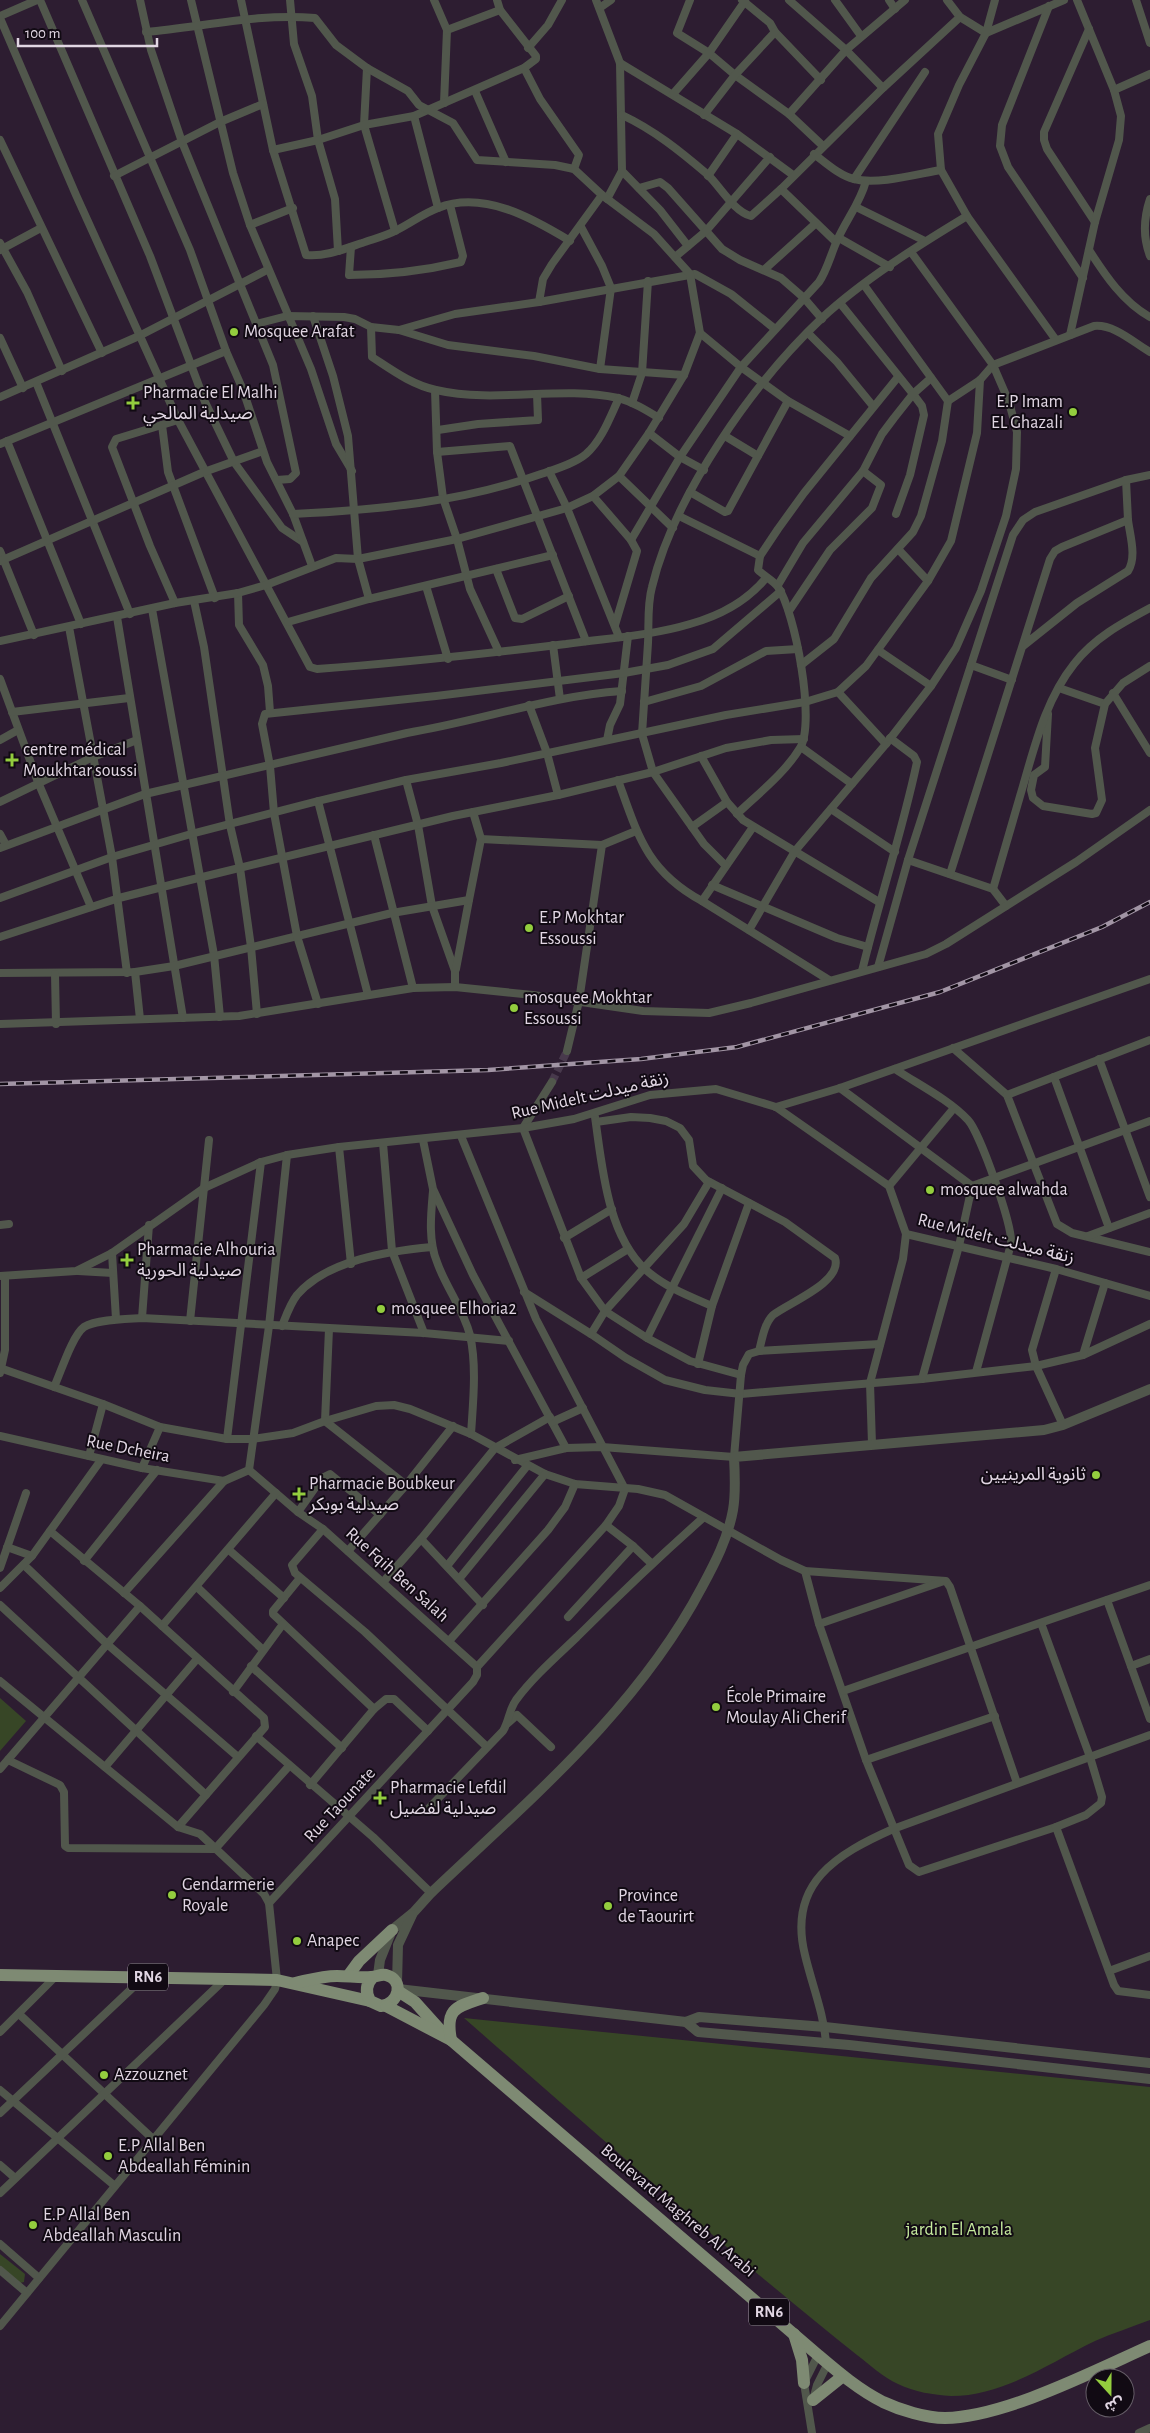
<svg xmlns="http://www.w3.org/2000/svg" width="1150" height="2433" font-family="'Alegreya Sans','Noto Sans Arabic',sans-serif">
<rect width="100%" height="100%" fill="#2d1d31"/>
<g fill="#374626">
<path d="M0,1698L26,1721L0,1751Z"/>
<path d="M464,2018L1150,2087V2320C1132,2327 1113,2333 1095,2341C1049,2363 1004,2396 951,2396C934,2395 914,2392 898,2384C883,2377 870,2365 857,2355C824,2329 792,2302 759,2275C660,2190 562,2104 464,2018Z"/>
<path d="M0,2254L25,2274L24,2282L20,2283L0,2268Z"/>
</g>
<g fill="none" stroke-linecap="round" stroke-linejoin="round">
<path stroke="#48394c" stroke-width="8" stroke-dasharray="8 4" stroke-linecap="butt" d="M552,1082L567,1051"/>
<g stroke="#51574c" stroke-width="8">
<path d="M40,0L150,256L205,402L234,462L282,528L303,542"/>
<path d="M82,0L190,250L226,351L243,390L267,462L293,514L312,566"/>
<path d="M140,0L151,50L182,142L273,365L296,473L290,479L277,480"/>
<path d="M191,0L233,173L250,225L311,369L336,444L352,471"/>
<path d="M241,0L273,150L306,255C325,257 344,249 362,243C373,239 386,236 397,230C411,223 424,213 438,208C483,190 532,218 570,241"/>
<path d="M290,0L294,44L312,96L318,140L335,199L338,251"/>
<path d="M434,0L447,30L444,103"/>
<path d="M596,0L620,63L622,171L607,199"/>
<path d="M690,0L677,33L709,53L735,75L789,114L823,146"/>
<path d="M742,0L770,23L775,32L821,80"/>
<path d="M789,0L846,50L883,88"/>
<path d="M835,0L861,36"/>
<path d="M889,0L895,9"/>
<path d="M947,0L960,17L986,33L1064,0"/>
<path d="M995,0L986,33L959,85L938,134L941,170L967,216L1056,340"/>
<path d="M1077,0L1114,90"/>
<path d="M1136,0L1150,43"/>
<path d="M1049,6L1002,125L1000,146L1008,167L1083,278"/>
<path d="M601,7L611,0"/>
<path d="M0,16L37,0"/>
<path d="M0,18L76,195L178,420L310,667L317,669C401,663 483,654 566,644C607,638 650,636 690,624C719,616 747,601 766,578"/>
<path d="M1089,29L1044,132V140L1047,149L1095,222"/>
<path d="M447,30L500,10"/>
<path d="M528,48L548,25L562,0"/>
<path d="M620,63L737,134L793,175"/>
<path d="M367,68L364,125L395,231"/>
<path d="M524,68L540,99L579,155L574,169"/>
<path d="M475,91L506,162"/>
<path d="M673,94L709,53L745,1"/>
<path d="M789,114L846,50L905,0"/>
<path d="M622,115C654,130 680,151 707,174C720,186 733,211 751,216L781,189L883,88L960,17"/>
<path d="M704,115L735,75L775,32"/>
<path d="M414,116L438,208"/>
<path d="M0,140L102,353"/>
<path d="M273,150L318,140L364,125L414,116L524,68L536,59V56L500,10L497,0"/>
<path d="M814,154C826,163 840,176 854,179C878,185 917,174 941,170"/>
<path d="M622,171L660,210L688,246"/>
<path d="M114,176L220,122L263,104"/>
<path d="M708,176L737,134"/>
<path d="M854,179L925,72"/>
<path d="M639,188L660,182L668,188L722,249L740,260L781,278L804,298L822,319"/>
<path d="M781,189L836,242"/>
<path d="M1150,199C1144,217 1143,238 1150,256"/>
<path d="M856,207L925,241"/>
<path d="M250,225L293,208"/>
<path d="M581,227L602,266L611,288L600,369"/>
<path d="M839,238L890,267"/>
<path d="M0,243L27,292L62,371"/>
<path d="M351,247L349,275C388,275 423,271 461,262L463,256L450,205"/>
<path d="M0,250L41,228"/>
<path d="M1089,250C1105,275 1123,302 1150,317"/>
<path d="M675,257L706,231L770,157"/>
<path d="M765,269L815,224"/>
<path d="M539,302L543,279L552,264L602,195"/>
<path d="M840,303L913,394L922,406L924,415L910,475L896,514"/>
<path d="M313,316L333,376L348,436L358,559L369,599"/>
<path d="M256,324L287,316L344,317L355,319L371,327L399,330L448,345L534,356L600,369L684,375"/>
<path d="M371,327L372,357C392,370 412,385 436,390C497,404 560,385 618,398C633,402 646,410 659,418"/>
<path d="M399,330L455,314L539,302L695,274L731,294L775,329"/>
<path d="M700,333L741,367L788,401L850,436"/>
<path d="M808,333L837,362L873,406"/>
<path d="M1070,335L1095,222L1119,140L1121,116L1114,90L1150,74"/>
<path d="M0,338L23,388"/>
<path d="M36,382L130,614"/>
<path d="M435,390L437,452L443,498L457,539L470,589L499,652"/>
<path d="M0,397L139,336L267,270"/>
<path d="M948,401L980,380L993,365L1094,326C1114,324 1133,342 1150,352"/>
<path d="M632,403L642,373L648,281"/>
<path d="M162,425L168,472L215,598"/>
<path d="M438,430L478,424L538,420L537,394"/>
<path d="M649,433L680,457L704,470"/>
<path d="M725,436L758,456"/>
<path d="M7,441L81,624"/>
<path d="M0,444L226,351"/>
<path d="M437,452L510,446L586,641"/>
<path d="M549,471L567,508L619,637"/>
<path d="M619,476L673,528"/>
<path d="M1126,480L1128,520"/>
<path d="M690,492L725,512L728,511L788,401"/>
<path d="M593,496L631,540L637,551L615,625"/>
<path d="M293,514C377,510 462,502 541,474C555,469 574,464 586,454C602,440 610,417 619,398"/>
<path d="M679,516L760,556"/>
<path d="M631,540L680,457L741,367L819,282C827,270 830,257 836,243C845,221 860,204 866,181"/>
<path d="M898,549L928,581"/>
<path d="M0,551L34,635"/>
<path d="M0,561L204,472L263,451"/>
<path d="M496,569L515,618L522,619L569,596"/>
<path d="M778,585L803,543L863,471L882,434L894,418L913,394L931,378"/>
<path d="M426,586L448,659"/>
<path d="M238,593L239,625L263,665L268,686L270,712"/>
<path d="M194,601L204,647L230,825L240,868L251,947L257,1014"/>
<path d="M175,603L150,546L112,447L116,439L178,420"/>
<path d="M152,609L214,955L220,1017"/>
<path d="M789,611L830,550L872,508L881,485L863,471"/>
<path d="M117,617L183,1018"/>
<path d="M288,622L369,599L553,555"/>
<path d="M69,627L112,857L127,973"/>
<path d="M0,641L175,603L238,593L266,585L336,558L358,559L457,539L567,508L593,496L619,476L649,433L684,375L700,333L690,274L654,234L602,195L574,169L555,165L477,160L453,123L419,105L408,91L367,68L336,45L315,18C258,13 203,27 146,32"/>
<path d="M553,645L560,699"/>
<path d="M878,650L931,686"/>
<path d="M801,665L834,639L871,578L913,532L921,516L942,441L948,401L864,285"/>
<path d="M971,665L1012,680"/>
<path d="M0,679L38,782L91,907"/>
<path d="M1059,688L1105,704"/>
<path d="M838,692L886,744"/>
<path d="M1113,693L1150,753"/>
<path d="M644,702L701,686L766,651L798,649"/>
<path d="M529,705L547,753L558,795"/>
<path d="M12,712L129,698"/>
<path d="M1048,714L1045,767L1034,775L1031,790L1033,798L1043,806L1092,814L1096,813L1102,800L1095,748L1105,704L1123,683L1150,666"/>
<path d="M0,740L18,730"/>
<path d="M607,740L610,725L620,704L628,636"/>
<path d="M801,747L852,784"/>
<path d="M701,756L727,802L743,820L879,902"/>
<path d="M406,780L418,825L432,906L455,971V987"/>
<path d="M618,780C638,836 647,871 702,901"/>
<path d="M318,801L368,995"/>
<path d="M0,802L93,757L137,740"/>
<path d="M831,809L895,852"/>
<path d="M737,814C758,794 785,773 800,748C816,722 795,612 778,587C774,581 764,576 758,570L760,556L778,529L804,493L898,377"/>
<path d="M692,827L727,802"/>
<path d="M753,827L702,901L829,980"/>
<path d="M0,834L6,845"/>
<path d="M374,835L413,988"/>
<path d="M481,839L602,845L636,831"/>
<path d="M0,848L145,794L407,733C480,721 549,696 622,691"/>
<path d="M908,860L993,889L1006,906"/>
<path d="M725,865L704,844L653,772L642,734C644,703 646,673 648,643C649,624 647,605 652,587C674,495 754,382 822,318C863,280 919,245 967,216"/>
<path d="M950,874L1050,559L1055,551L1062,547L1128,520C1130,536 1137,557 1128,571L1077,603L1023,646"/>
<path d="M712,885L837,938L868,947"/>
<path d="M993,889C1003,855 1013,821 1023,786C1035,745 1046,699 1074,664C1094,638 1122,623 1150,608"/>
<path d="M0,898L112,857L191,834L318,801L406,780L501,763L726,715L805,702L838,692L866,666L928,581L951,541L977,433L980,380"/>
<path d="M749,930L795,851L886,744L931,686L956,648L981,591L1006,516L1016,469L1017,432L1009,402L993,365L911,252"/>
<path d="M0,937L119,898L182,882L453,816L558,795L653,772L726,748L771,740L804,739"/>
<path d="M878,967L908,860L1013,535L1023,520L1035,512L1126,480L1150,475"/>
<path d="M456,969L469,900"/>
<path d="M862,971C879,901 902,833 917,762L914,756L890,738"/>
<path d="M135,972L140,1019"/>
<path d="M0,973L135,972L174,966L392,913L469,900L481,839L473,812"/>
<path d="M55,974L56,1024"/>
<path d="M318,1004L297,936L274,813L270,766L262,724L265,714L436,696L624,673L668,665L713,649L781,591"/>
<path d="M0,1024L239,1016L413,988L455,987L533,995L643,1011L709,1013L751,1003L926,954L946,944L1076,862L1150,810"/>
<path d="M953,1048L1007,1095L1057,1224L1072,1233L1150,1252"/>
<path d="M567,1051L579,1001L602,845"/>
<path d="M1099,1059L1150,1197"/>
<path d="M895,1069C919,1085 948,1099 968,1120C980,1133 1013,1226 1011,1244L976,1372"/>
<path d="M1054,1077L1109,1228"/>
<path d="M552,1082L523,1128L581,1278L605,1311L647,1338L690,1361L741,1375"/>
<path d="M840,1088L972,1186"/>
<path d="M1007,1095L1150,1040"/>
<path d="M776,1107L840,1088L1150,979"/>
<path d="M595,1117C602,1165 607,1235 646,1270C665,1287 689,1296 712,1306"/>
<path d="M596,1122L631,1117L650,1118L666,1121L680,1128L689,1140L693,1166L706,1180L785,1222L835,1258C843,1282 788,1303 773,1315C764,1324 762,1340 759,1351"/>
<path d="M461,1136L536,1319L625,1489L619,1506L606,1525L477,1667"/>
<path d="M423,1140L433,1189L473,1275L566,1448"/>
<path d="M383,1143L392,1251L424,1333"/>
<path d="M339,1147L351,1264"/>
<path d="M889,1186L954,1108"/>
<path d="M972,1186L1150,1121"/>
<path d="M433,1191C431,1214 428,1240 437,1262C446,1288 463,1308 470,1335C477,1366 473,1403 471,1434"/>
<path d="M0,1225L9,1224"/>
<path d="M906,1234L1056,1269L1150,1296"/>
<path d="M1088,1236L1150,1213"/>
<path d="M564,1238L612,1209"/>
<path d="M112,1253L116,1319"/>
<path d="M1056,1269L1032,1350L1036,1366L1063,1425"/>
<path d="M78,1271L113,1273"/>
<path d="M0,1276L76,1271L112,1253L204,1188L261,1162L287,1155L339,1147L523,1128L574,1119L650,1095L716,1089L776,1107L889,1186L906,1234L903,1259L870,1383L872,1444"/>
<path d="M581,1278L628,1249"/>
<path d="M524,1292L591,1334L626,1358L665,1380L705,1390L741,1394L922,1379L1036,1366L1083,1355L1150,1324"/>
<path d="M142,1318L149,1225"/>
<path d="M190,1321L209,1140"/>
<path d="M282,1326C286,1316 290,1304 297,1295C327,1260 389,1251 432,1247"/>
<path d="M329,1329L325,1421L406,1485"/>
<path d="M591,1334L605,1311L684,1224L709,1182"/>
<path d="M647,1338L722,1188"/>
<path d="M1083,1355L1105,1283"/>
<path d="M698,1364L712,1306L749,1203"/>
<path d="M0,1368L103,1404L160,1427L227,1439H252L293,1433L325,1421L376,1406L394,1405L410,1409L471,1434L545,1474L575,1484L638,1489L665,1495L781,1560L805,1571L946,1581L950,1587L1017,1783"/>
<path d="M0,1373L5,1350V1276"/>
<path d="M922,1379L959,1246L972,1186"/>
<path d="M54,1387C61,1372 72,1336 84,1327C97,1319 127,1319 142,1318L424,1333L509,1341"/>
<path d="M552,1422L583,1408"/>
<path d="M0,1436L142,1468L224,1481L249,1470"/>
<path d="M227,1439L261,1162"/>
<path d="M89,1456L103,1404"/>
<path d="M515,1460L566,1448L602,1447L734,1457L741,1375L743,1365L749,1354L759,1351L880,1344"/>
<path d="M142,1468L160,1427"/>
<path d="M249,1470L269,1326L287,1155"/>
<path d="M249,1470L298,1512L323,1529L477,1667"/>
<path d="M298,1512L322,1478L330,1474L380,1515"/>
<path d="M606,1525L633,1546L652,1564"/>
<path d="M323,1529L292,1565L295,1573L365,1632L486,1746"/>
<path d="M50,1531L140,1606L264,1718L265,1727L178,1827"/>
<path d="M421,1539L483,1605"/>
<path d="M7,1547L32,1556"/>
<path d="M229,1550L284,1598"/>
<path d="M348,1551L406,1485L453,1426"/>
<path d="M84,1561L157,1470"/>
<path d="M24,1565L107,1644L238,1757"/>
<path d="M447,1566L527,1466"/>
<path d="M0,1568L26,1493"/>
<path d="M805,1571L819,1624L866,1760L909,1865L919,1872L1056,1827L1086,1815L1101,1803L1102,1797L1090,1757L1041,1623"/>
<path d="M300,1578L273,1611V1614L374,1709"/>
<path d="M459,1579L545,1474"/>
<path d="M384,1581L421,1539L495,1448L550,1417"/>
<path d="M197,1587L263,1650"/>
<path d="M0,1588L32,1556L101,1460"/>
<path d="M124,1593L224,1481"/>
<path d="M1107,1600L1150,1719"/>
<path d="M0,1605L206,1795"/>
<path d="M568,1617L633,1546"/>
<path d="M819,1624L944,1581"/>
<path d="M162,1626L276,1493"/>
<path d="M449,1641L548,1530L565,1507L575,1484"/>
<path d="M251,1666L342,1748"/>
<path d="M1131,1666L1150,1659"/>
<path d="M0,1681L178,1827L200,1834L264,1894L269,1903L277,1980L275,1989L264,2005L0,2326"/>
<path d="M843,1691L1150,1585"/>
<path d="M233,1692L283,1624"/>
<path d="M508,1723L517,1715L551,1747"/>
<path d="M256,1736L373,1837L431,1893"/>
<path d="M8,1760L60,1785L64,1792L65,1846L68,1848L215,1849L289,1766"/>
<path d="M866,1760L995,1716"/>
<path d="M105,1767L197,1659"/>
<path d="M0,1769L140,1606"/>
<path d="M310,1785L374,1709L386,1699H394L428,1731"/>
<path d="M428,1809L503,1731C509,1721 509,1710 516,1700C533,1677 556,1657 577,1637C618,1596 660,1556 704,1517"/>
<path d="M1056,1827L1114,1985L1118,1991L1150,1995"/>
<path d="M269,1903L473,1682L477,1675V1667"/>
<path d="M1109,1971L1150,1956"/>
<path d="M19,2014L153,2139"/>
<path d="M0,2032L57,1975"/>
<path d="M826,2044C824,2013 812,1985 805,1955C787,1883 837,1854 893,1829L1150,1735"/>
<path d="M0,2090L115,2186"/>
<path d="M0,2113L144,1977"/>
<path d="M0,2165L15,2178"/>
<path d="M0,2193L225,1979"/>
<path d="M0,2244L39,2278"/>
<path d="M0,2270L27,2293"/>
<path d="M813,2400L817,2385L828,2363"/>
<path d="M812,2433L804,2383L818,2355"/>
<path d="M1139,2433L1150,2428"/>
</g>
<g stroke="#51574c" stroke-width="10">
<path d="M378,1975L380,1960L392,1930L413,1913L431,1893C530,1799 637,1710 702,1587C715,1563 728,1538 733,1510C736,1493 735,1475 734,1457L1044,1430L1063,1425L1150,1389"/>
<path d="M397,1983L398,1945L412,1915"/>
<path d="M398,1989L686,2022L699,2017L825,2027L1150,2063"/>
<path d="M686,2022L698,2032L849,2045L1150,2079"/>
</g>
<g stroke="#7e8a73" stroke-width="12">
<path d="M0,1975L277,1980L370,2001"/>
<path d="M348,1976L359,1961L392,1930"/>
<path d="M295,1983C309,1980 322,1976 337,1976C348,1976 360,1978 371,1977C377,1977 380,1974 386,1975C405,1980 399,2004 381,2006L370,2001C365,1992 366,1984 373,1977"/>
<path d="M398,1991L415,2002L442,2032"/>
<path d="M386,2006L451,2040L818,2355C838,2372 859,2390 883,2402C900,2410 926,2418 945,2418C1005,2417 1094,2371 1150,2346"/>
<path d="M451,2040C445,2008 456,2007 483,1998"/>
<path d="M794,2334L802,2360L804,2383"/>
<path d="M813,2400L843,2376"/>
</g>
<defs>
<path id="rail" d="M0,1084L488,1070L641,1059L737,1047L940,992L1102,927L1150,902"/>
</defs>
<use href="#rail" stroke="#a295a5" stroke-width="4.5"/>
<use href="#rail" stroke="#110a13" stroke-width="2.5" stroke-dasharray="8" stroke-linecap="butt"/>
</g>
<g fill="#93cd3e" stroke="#110a13" stroke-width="2">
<circle cx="234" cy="332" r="5"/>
<path d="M130.5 395.5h5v5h5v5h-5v5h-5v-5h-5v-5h5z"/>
<circle cx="1073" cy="412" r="5"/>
<path d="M9.5 752.5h5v5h5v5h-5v5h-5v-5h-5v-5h5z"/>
<circle cx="529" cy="928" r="5"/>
<circle cx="514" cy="1008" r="5"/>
<circle cx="930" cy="1190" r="5"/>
<path d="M124.5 1252.5h5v5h5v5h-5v5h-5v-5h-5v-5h5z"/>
<circle cx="381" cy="1309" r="5"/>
<circle cx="1096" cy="1475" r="5"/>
<path d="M296.5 1486.5h5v5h5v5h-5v5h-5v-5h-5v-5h5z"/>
<circle cx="716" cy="1707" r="5"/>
<path d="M377.5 1790.5h5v5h5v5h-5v5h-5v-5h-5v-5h5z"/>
<circle cx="172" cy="1895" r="5"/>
<circle cx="608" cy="1906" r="5"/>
<circle cx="297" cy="1941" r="5"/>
<circle cx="104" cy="2075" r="5"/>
<circle cx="108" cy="2156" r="5"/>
<circle cx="33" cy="2225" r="5"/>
</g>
<g text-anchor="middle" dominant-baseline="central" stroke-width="4" stroke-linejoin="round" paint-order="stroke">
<g fill="#110a13" stroke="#a399a5" stroke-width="1">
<rect x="128" y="1963.5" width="40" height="27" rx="4"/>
<rect x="749" y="2298.5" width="40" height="27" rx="4"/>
</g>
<g font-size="16" font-weight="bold" fill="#e1d6e3">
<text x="148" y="1977">RN6</text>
<text x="769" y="2312">RN6</text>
</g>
<g font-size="18" fill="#e1d6e3" stroke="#110a13" text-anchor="start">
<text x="244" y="332">Mosquee Arafat</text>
<text x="143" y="393">Pharmacie El Malhi<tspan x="143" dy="21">صيدلية المالحي</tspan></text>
<text x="1063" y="402" text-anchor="end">E.P Imam<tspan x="1063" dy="21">EL Ghazali</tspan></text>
<text x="23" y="750">centre médical<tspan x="23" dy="21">Moukhtar soussi</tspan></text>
<text x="539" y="918">E.P Mokhtar<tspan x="539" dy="21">Essoussi</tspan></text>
<text x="524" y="998">mosquee Mokhtar<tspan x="524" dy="21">Essoussi</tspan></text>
<text x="940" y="1190">mosquee alwahda</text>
<text x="137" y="1250">Pharmacie Alhouria<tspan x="137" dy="21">صيدلية الحورية</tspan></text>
<text x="391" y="1309">mosquee Elhoria2</text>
<text x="1086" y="1475" text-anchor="end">ثانوية المرينيين</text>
<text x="309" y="1484">Pharmacie Boubkeur<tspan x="309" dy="21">صيدلية بوبكر</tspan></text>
<text x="726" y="1697">École Primaire<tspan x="726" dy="21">Moulay Ali Cherif</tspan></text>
<text x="390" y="1788">Pharmacie Lefdil<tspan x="390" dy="21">صيدلية لفضيل</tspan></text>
<text x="182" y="1885">Gendarmerie<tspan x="182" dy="21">Royale</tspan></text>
<text x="618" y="1896">Province<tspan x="618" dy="21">de Taourirt</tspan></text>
<text x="307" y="1941">Anapec</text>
<text x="114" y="2075">Azzouznet</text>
<text x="118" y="2146">E.P Allal Ben<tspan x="118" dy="21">Abdeallah Féminin</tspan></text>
<text x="43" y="2215">E.P Allal Ben<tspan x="43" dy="21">Abdeallah Masculin</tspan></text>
</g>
<g font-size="18" fill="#e1d6e3" stroke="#110a13">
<text transform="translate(590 1096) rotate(-13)">Rue Midelt زنقة ميدلت</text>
<text transform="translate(996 1239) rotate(14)">Rue Midelt زنقة ميدلت</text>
<text transform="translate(128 1449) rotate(11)">Rue Dcheira</text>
<text transform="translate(397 1575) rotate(42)">Rue Fqih Ben Salah</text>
<text transform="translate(340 1805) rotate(-47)">Rue Taounate</text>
<text transform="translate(678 2211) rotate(40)">Boulevard Maghreb Al Arabi</text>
</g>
<g font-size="18" fill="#c6eb9e" stroke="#110a13">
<text x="959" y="2230">jardin El Amala</text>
</g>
</g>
<g transform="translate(1110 2393) rotate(159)"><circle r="24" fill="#110a13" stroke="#645c66"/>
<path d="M0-4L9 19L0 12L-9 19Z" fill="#93cd3e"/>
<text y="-8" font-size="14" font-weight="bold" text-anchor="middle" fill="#e1d6e3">ش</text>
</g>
<path d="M18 38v8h139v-8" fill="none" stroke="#e1d6e3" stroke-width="2.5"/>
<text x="25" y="38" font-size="15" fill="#e1d6e3" stroke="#110a13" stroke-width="4" paint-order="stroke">100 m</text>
</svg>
